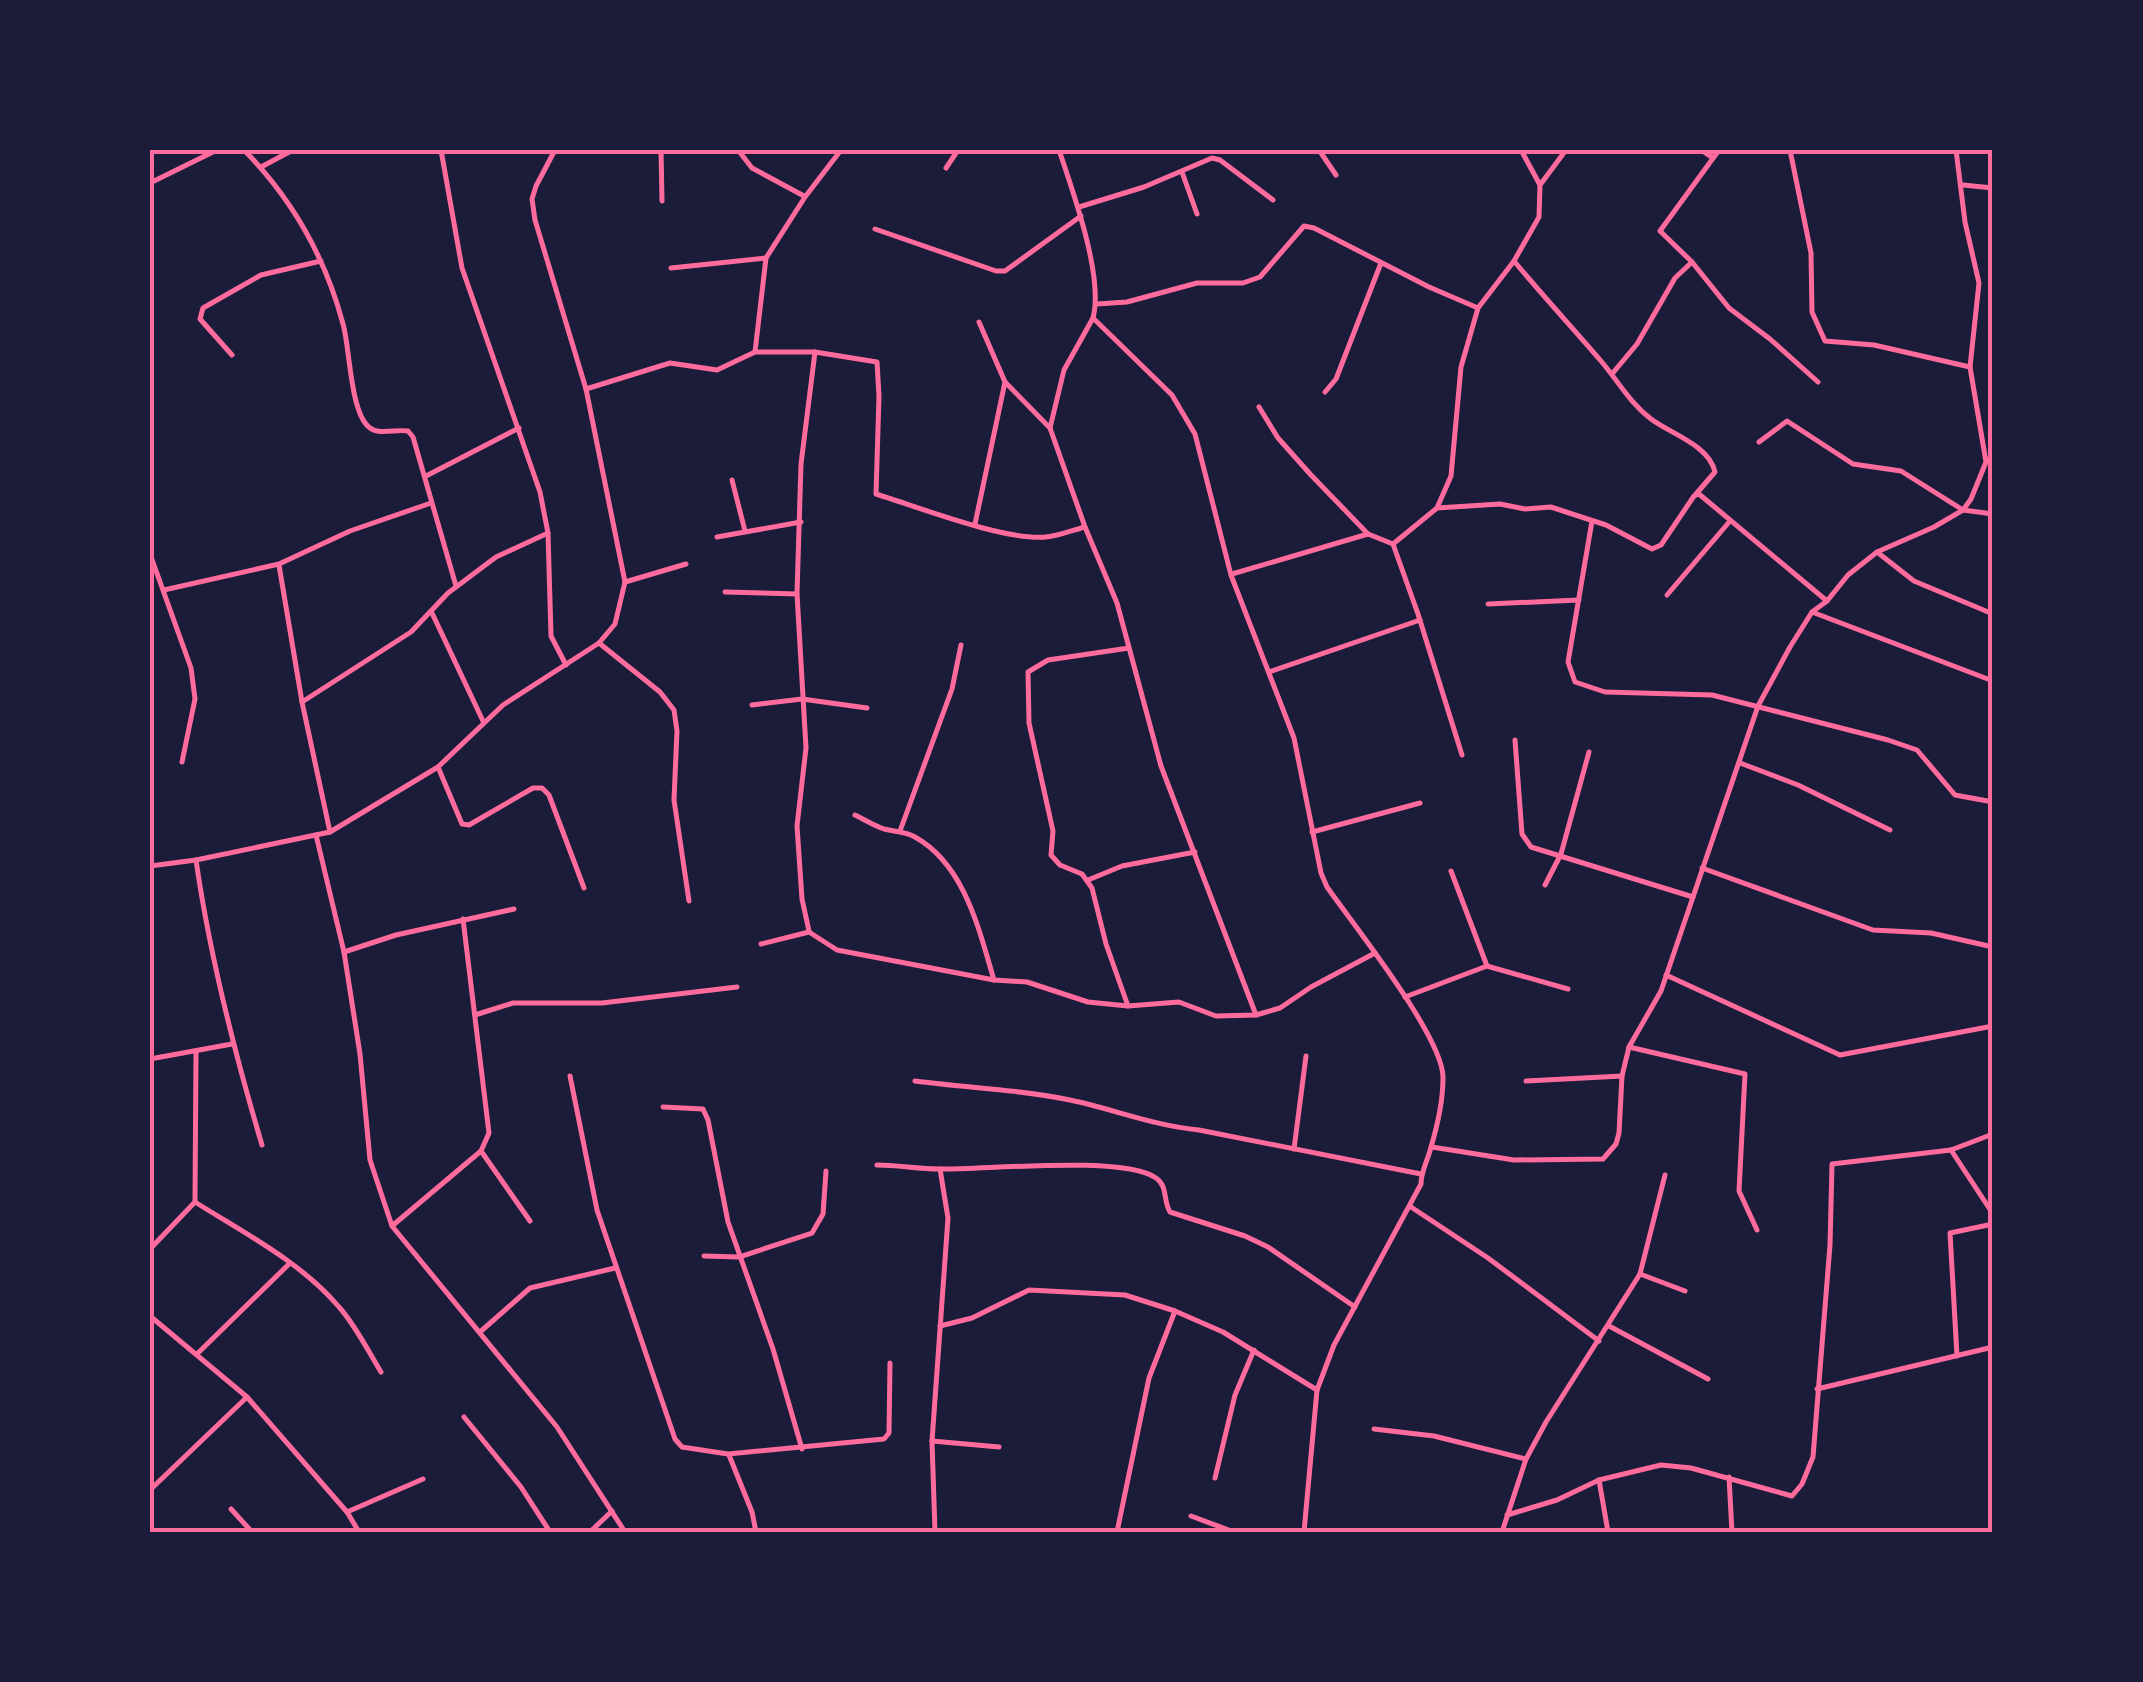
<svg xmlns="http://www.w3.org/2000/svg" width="2143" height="1682" font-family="'DM Sans',sans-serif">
<rect width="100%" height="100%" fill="#1b1b3a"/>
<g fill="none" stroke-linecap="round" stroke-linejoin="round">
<g stroke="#ff6b9d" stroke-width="5">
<path d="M244,150C293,200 325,256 343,324C350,347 350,414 370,428C379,435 397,429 408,431L413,437L456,586"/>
<path d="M441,150L462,268L540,492L548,533L551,636L566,665"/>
<path d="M661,150L662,201"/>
<path d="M738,150L752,168L804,196"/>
<path d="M1059,150C1073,192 1104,277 1093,318L1172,395L1195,434L1231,575L1294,738L1321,873L1327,887C1353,924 1444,1038 1443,1078C1443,1099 1437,1127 1431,1147C1428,1160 1421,1171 1421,1184L1334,1345L1317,1390L1304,1532"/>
<path d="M1319,150L1336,175"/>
<path d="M1521,150L1540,185"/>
<path d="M1701,150L1713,158"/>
<path d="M1719,150L1660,231L1692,262L1729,308L1770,339L1818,382"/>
<path d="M1790,150L1811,253L1812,312L1825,341L1874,345L1970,367"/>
<path d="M261,167L293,150"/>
<path d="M946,168L958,150"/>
<path d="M1182,172L1197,214"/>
<path d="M150,183L217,150"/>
<path d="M1963,185L1993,188"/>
<path d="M1079,207L1144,187L1212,158L1220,160L1273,200"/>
<path d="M875,229L996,271H1005L1081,216"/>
<path d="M1514,261C1542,295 1572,327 1601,361C1618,381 1630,403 1651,419C1671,434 1709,445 1715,472L1696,494"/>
<path d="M671,268L766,258"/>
<path d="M1097,304L1127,302L1197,283H1243L1260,277L1304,226L1314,228L1429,287L1478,308"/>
<path d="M1093,318L1064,370L1050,428L1085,527L1117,603L1161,766L1256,1015"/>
<path d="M979,322L1005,382L1050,428"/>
<path d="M755,352L766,258L805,197L841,150"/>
<path d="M232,355L200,319L203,308L261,275L321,261"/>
<path d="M1612,374L1637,344L1675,278L1692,262"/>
<path d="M586,389L670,363L717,370L755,352H815L877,362L879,396L876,494C918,507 1005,541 1046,537C1059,536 1073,530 1085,527"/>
<path d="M1325,392L1336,379L1381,263"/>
<path d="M1259,407L1278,438L1311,475L1368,534L1393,544L1437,508L1451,476L1461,367L1478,308L1514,261L1539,217L1540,185L1566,150"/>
<path d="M1759,442L1787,421L1853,464L1901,471L1963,510L1993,514"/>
<path d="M426,476L519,428"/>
<path d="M732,480L745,531"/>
<path d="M1437,508L1500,504L1525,509L1551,507L1606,525L1652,549L1661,545L1694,496L1699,494L1827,601"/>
<path d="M1592,521L1568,662L1575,682L1605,692L1712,695L1888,740L1917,750L1955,795L1993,802"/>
<path d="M975,524L1005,382"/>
<path d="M717,537L801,522"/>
<path d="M1393,544L1418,614L1462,755"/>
<path d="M1877,552L1914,581L1993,614"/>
<path d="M150,554L191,668L195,699L182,762"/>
<path d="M279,565L302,702L330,832"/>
<path d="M1232,574L1368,534"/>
<path d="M625,582L686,564"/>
<path d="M164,590L279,564L350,531L431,503"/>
<path d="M725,592L797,594"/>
<path d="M1667,595L1730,521"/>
<path d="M1488,604L1579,600"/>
<path d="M1812,612L1993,681"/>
<path d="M432,613L483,721"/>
<path d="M599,643L660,692L674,710L677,731L674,800L689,901"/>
<path d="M1269,672L1420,620"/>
<path d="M302,702L411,632L448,593L496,557L548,533"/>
<path d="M752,705L802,699L867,708"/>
<path d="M1515,740L1522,834L1531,847L1693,897"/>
<path d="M1740,763L1798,785L1890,830"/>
<path d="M438,767L462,824L469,825L533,788H542L549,795L584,888"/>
<path d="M855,815C865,820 875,826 884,829C895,832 905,831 915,837C965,865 979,930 994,980"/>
<path d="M900,831L952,689L961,645"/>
<path d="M1312,832L1420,803"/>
<path d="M316,835L344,952L360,1054L370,1160L392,1226L557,1427L625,1532"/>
<path d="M196,860C210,958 234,1051 262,1145"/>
<path d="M150,866L196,860L330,832L438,767L503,705L599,643L615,624L625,582L586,389L535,220L532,199L536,186L555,150"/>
<path d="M1702,868L1873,930L1931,933L1993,947"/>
<path d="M1451,871L1487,966"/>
<path d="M1088,880L1122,866L1195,852"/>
<path d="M1545,885L1561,854L1589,752"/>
<path d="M463,919L489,1133L481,1151L530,1221"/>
<path d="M809,931L802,899L797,826L806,748L797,594L801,464L815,352"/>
<path d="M761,944L809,932L837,950L994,980L1027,982L1088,1002L1128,1006L1179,1002L1216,1016L1256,1015L1280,1008L1311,987L1375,953"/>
<path d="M344,952L396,935L514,909"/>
<path d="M1666,975L1840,1055L1993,1026"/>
<path d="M1405,997L1487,966L1568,989"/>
<path d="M1128,1006L1106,944L1092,888L1082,874L1060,865L1051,855L1053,831L1029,723L1028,672L1048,660L1129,648"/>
<path d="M475,1015L513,1003H602L737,987"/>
<path d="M1629,1047L1745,1074L1739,1191L1757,1230"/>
<path d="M150,1059L232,1044"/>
<path d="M570,1076L597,1210L675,1439L682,1447L728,1454L884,1439L889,1433L890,1363"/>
<path d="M915,1081C967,1088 1019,1089 1070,1100C1113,1109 1155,1126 1199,1130L1421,1174"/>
<path d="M1526,1081L1622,1076"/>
<path d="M663,1107L703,1109L708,1120L728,1222L773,1349L802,1449"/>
<path d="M1432,1147L1514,1160L1603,1159L1616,1144L1619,1133L1622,1076L1629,1047L1661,991L1758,706L1790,647L1812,612L1827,601L1848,575L1877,552L1934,527L1963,510L1971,499L1986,462L1970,367L1979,283L1965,222L1956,150"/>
<path d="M1294,1149L1306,1056"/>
<path d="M1951,1150L1993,1214"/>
<path d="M877,1165C898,1165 918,1169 939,1169C984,1170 1123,1155 1156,1178C1168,1186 1163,1201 1170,1212L1245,1236L1268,1247L1355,1307"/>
<path d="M195,1202C244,1233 301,1262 339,1307C356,1326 368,1351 381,1372"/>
<path d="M1411,1207L1488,1258L1599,1341"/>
<path d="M392,1226L481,1151"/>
<path d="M150,1249L195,1202L196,1053"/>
<path d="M704,1256L739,1257L812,1233L823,1214L826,1171"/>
<path d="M1640,1274L1685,1291"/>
<path d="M150,1316L247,1397L347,1512L359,1532"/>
<path d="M940,1326L972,1318L1029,1290L1125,1295L1175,1311L1223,1332L1317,1390"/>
<path d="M1609,1326L1708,1379"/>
<path d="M480,1332L530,1288L615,1268"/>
<path d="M197,1354L290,1263"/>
<path d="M1957,1356L1950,1233L1993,1224"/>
<path d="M1817,1389L1993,1347"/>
<path d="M464,1417L521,1487L550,1532"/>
<path d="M1374,1429L1434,1436L1526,1459"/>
<path d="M932,1441L999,1447"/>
<path d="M729,1455L752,1512L756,1532"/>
<path d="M1729,1477L1732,1532"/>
<path d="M1215,1478L1235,1395L1254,1350"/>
<path d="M1599,1480L1608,1532"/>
<path d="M150,1490L247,1397"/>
<path d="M231,1509L252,1532"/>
<path d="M347,1512L423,1479"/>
<path d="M1507,1515L1557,1500L1599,1480L1661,1465L1691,1468L1792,1496L1802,1484L1813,1457L1830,1245L1832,1164L1951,1150L1993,1134"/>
<path d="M1191,1516L1234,1532"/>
<path d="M590,1532L612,1511"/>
<path d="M935,1532L932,1441L948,1218L940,1169"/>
<path d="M1117,1532L1149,1378L1175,1311"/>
<path d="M1502,1532L1526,1459L1546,1422L1640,1274L1665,1175"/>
</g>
</g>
<rect width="2143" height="1682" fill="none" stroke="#1b1b3a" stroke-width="305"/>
<rect x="152" y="152" width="1838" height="1378" fill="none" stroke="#ff6b9d" stroke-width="4"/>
</svg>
